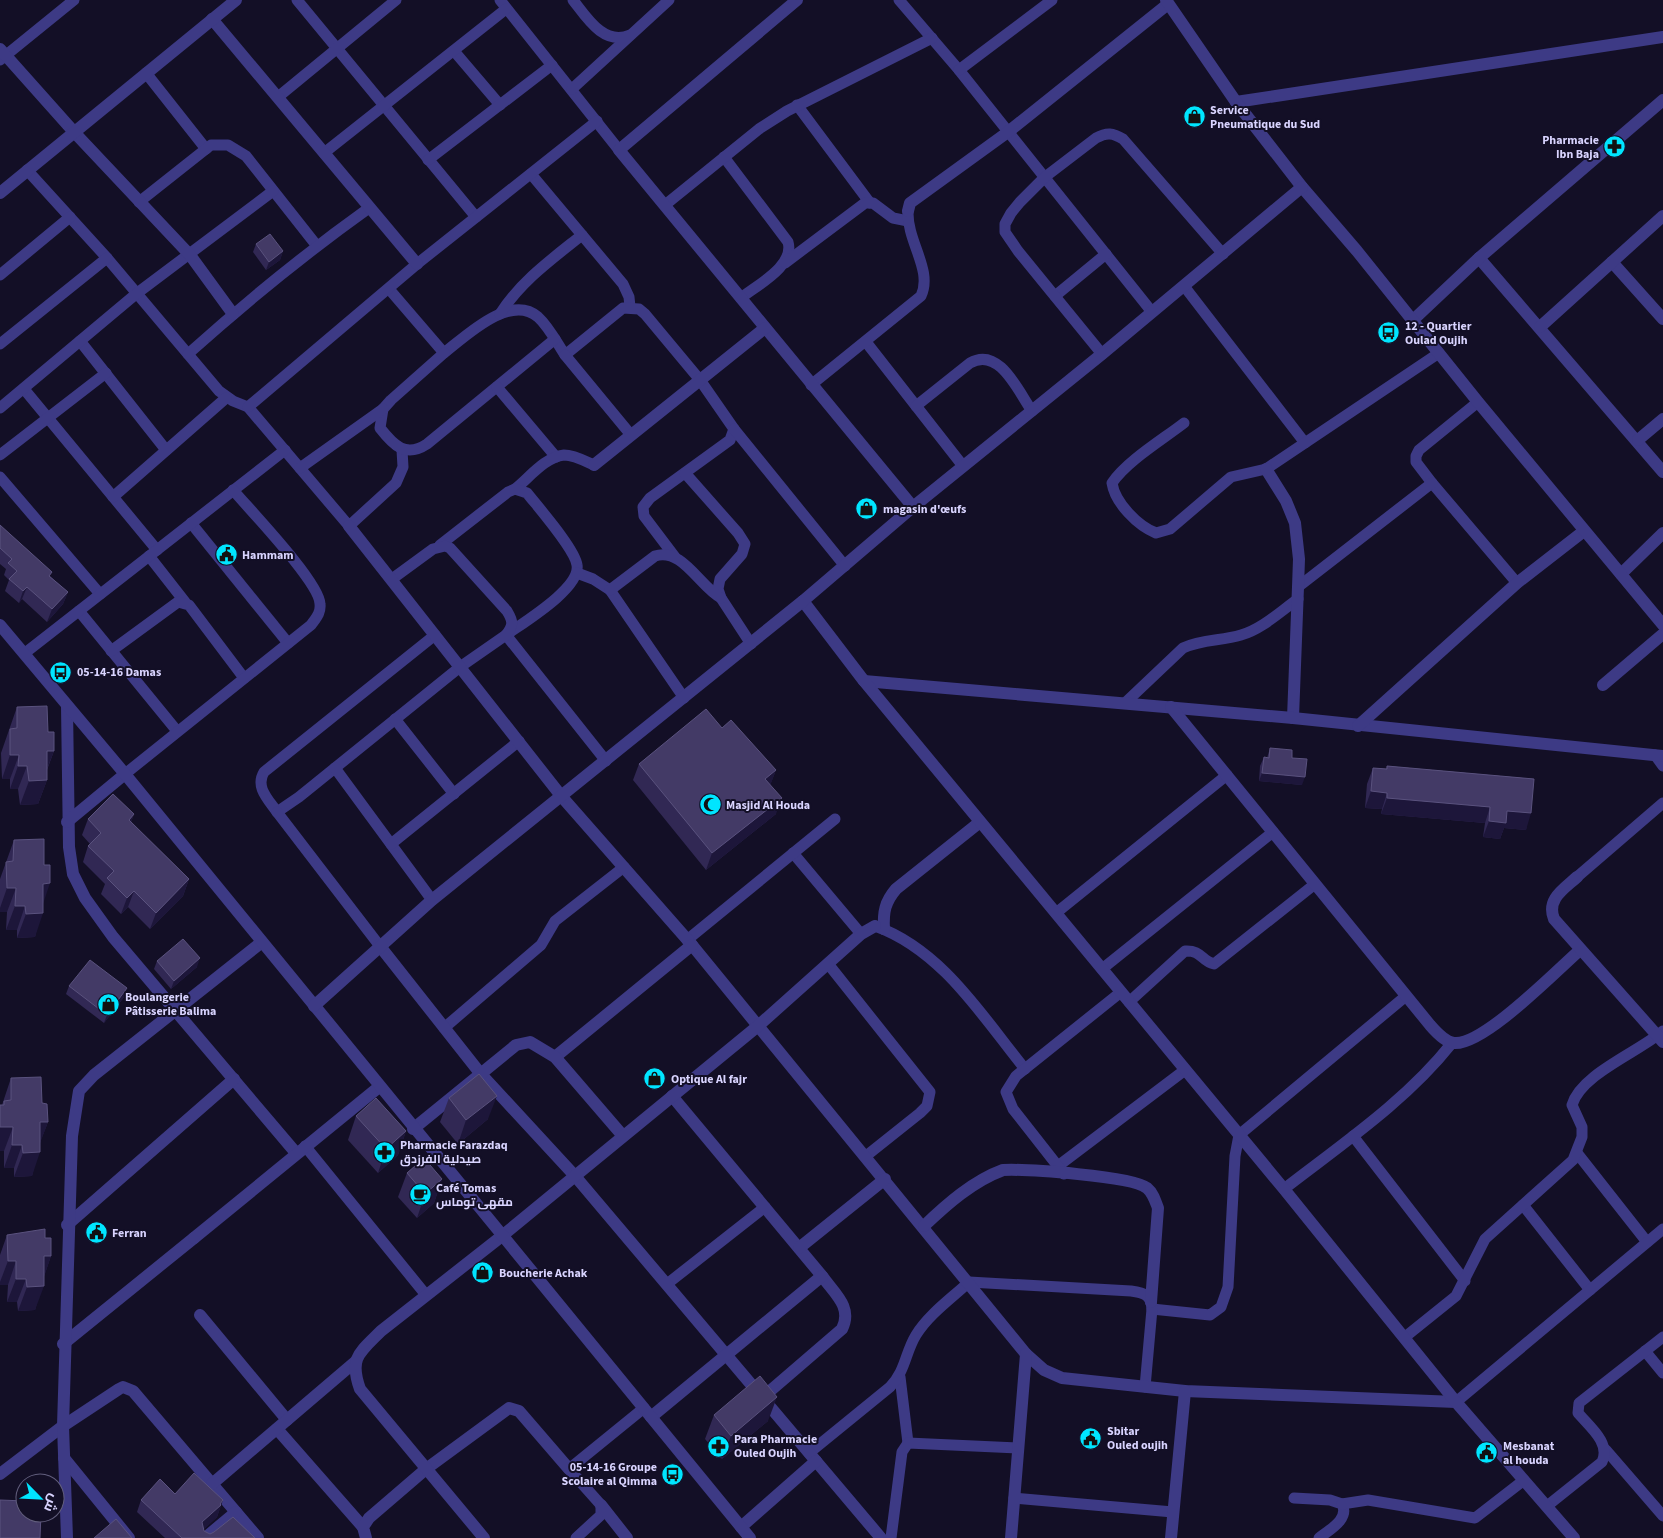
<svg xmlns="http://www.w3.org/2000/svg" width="1663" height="1538" font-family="'Source Sans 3',Cairo,sans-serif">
<rect width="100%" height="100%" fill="#130f26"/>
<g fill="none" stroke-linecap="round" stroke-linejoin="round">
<g stroke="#3d3a85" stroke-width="11">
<path d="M297,0L476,217"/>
<path d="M500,0L619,150"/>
<path d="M573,0C587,18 604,46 630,35"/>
<path d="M899,0L959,70L1152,312"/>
<path d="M454,51L500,105"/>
<path d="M0,60L74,0"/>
<path d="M959,70L1052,0"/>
<path d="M146,73L206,149"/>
<path d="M572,89L669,0"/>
<path d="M278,97L396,0"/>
<path d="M797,105L870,203"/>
<path d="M324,153L506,9"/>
<path d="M724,157L788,242C795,266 757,285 741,298"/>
<path d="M428,160L552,65"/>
<path d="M27,170L107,258L219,391L233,401L248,407L349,526L396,483L403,467L402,450"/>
<path d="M531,174L623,284L629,297L630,307"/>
<path d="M139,202L211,145H228L246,156L317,246"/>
<path d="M665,205L759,129L787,111L932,38"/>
<path d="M785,263L865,203H873L893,218L908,221"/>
<path d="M0,275L70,217"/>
<path d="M1184,286L1305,443"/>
<path d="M389,289L444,353C466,336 510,293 538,317C549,327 557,343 565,355L623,308L639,309L645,314L700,380L734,429L730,440L650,498L643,507L644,516L675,557"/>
<path d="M1055,296L1106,254"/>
<path d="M500,314C521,281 552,259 582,235"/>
<path d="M80,341L166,450"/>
<path d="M866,342L963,466"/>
<path d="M0,344L107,258"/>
<path d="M444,353L391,400L383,409L380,428C394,446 406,458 427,444L555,339"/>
<path d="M188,354C246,302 306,253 369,208"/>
<path d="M1102,354L1018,251L1005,232V224L1011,213L1020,202L1045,177L1096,138C1107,132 1113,133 1123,139L1223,254"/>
<path d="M565,355L631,435"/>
<path d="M811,385L921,296C933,270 907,242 908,211"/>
<path d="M497,387L556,457"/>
<path d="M24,389L157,550"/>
<path d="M1478,402L1419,450L1416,456V462L1432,483L1517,583"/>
<path d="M916,406L970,363C999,346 1018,391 1032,411"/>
<path d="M248,407L417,264L597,121"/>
<path d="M0,408L136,294L273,191"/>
<path d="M1184,423C1162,440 1127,461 1112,483C1115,503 1138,526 1156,533L1170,529L1231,477L1266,469L1439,353"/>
<path d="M734,429L845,566"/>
<path d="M0,455L106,373"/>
<path d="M300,468L383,409"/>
<path d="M685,473L738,533L745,544L742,554L720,579L718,589L721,598L751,644"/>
<path d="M0,477L100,594"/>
<path d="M515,489C529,478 545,457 564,455C574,455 585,461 594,465"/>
<path d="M113,497L226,398"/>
<path d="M191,523L288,643"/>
<path d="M440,545L508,492L515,489L527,493C538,507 575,549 577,565C581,588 524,622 506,635L606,761"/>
<path d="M149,556L185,602"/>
<path d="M577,573L593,579L610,590L684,698"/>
<path d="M392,579L433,549L445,546L450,548L507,611C513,621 514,625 506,635L460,667L299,797L277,812C268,799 255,787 264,772L435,635"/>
<path d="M1298,587L1432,483"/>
<path d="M610,590L655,556C682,547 700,587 721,598"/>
<path d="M79,611L177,731"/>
<path d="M111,651L178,602L189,605L244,678"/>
<path d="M25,653L285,450"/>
<path d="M1125,703L1183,648C1202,639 1222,641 1241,635C1262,629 1281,611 1298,599"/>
<path d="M395,719L454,794"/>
<path d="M1655,755L1663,766"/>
<path d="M335,768L432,900"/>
<path d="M125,774L311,625C316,618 321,613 320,604C320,583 250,510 233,490"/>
<path d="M277,812L379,945"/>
<path d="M391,844L519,741"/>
<path d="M793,853L861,934"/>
<path d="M1577,877L1663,803"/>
<path d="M1056,913L1227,775"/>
<path d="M875,926C942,950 982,1016 1025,1069"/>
<path d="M687,940L835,819"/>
<path d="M829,965L930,1092L927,1106L920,1113L866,1156"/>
<path d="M1102,969L1273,832"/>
<path d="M1129,1002L1185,951C1202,950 1201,961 1214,964L1315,884"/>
<path d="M444,1028L541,945L555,921L624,867"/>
<path d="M1353,1136L1465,1281"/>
<path d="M305,1146L426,1295"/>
<path d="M1577,1153L1647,1242"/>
<path d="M1058,1166L1185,1070"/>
<path d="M1064,1174L1013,1109L1006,1092L1016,1076L1121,992"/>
<path d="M1284,1189C1342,1144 1406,1101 1452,1043"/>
<path d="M1523,1205L1590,1290"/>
<path d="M667,1284L765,1207"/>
<path d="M1152,1309L1210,1315L1221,1307L1228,1287L1235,1156L1239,1135L1406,996"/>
<path d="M1405,1337L1456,1296L1485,1239L1573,1160L1582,1137V1127L1572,1105C1581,1074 1639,1052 1663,1031"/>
<path d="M1645,1351L1663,1373"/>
<path d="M900,1377L908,1443"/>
<path d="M1456,1402L1663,1229"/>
<path d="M1606,1450L1663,1516"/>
<path d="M809,1453L890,1387C906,1370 905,1353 916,1335C929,1314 952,1298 969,1282L1131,1291C1145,1293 1151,1295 1152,1309L1145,1387"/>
<path d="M1014,1498L1173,1512"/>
<path d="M1294,1498L1330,1500L1342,1504C1350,1519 1329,1530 1319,1538"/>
<path d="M1342,1504L1368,1500L1475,1518L1524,1480"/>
<path d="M1547,1506L1602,1462C1611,1443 1590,1427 1578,1413L1579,1403L1663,1337"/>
<path d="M576,1538L601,1515V1505L569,1469L644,1408"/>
<path d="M891,1538L902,1452L908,1443L1018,1448"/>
</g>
<path stroke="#3d3a85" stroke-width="12" d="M63,1344L194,1238"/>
<g stroke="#3d3a85" stroke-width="12">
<path d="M797,0L619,150L913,507"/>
<path d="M212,19L417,264"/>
<path d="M0,49L74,132L190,255L233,314"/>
<path d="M1236,102L1663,37"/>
<path d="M908,211L910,203L1008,132L1168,4"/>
<path d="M1479,258L1663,472"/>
<path d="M1612,262L1663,319"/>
<path d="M1412,321L1479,258L1663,100"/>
<path d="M1540,327L1663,216"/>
<path d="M1638,440L1663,419"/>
<path d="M594,465L765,328"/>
<path d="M1266,469L1286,501L1295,523L1299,559L1298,587L1293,718"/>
<path d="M349,526L562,797L692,945L1026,1354L1044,1370L1062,1378L1185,1391L1456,1402"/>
<path d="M1621,574L1663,533"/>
<path d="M864,681L1293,718L1663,756"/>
<path d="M1603,685L1663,634"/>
<path d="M67,706L69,847L73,874L85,898L113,937L296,1153"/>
<path d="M1171,707L1430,1025C1436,1032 1445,1042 1454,1043C1483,1046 1556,971 1580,950"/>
<path d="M1358,726L1517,583L1584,531"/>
<path d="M67,822L125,774"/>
<path d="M1577,877C1564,889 1546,899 1554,919L1663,1042"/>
<path d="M884,929C883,912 885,902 896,889L980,822"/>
<path d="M379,945L480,1073L575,1176L881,1538"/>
<path d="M555,1057L692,945"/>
<path d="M672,1096L822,1276C834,1293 853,1307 842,1329L763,1397"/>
<path d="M413,1129L516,1045L530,1042L555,1057L623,1136"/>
<path d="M67,1225L234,1079"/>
<path d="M924,1226C947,1204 973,1181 1003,1170C1026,1169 1132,1176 1147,1188C1153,1193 1155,1200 1158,1208L1151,1302"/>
<path d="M194,1238L379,1087"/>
<path d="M799,1248L885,1179"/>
<path d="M200,1315L287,1420"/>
<path d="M651,1417L822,1276"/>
<path d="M277,1429L363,1527"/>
<path d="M64,1458L129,1538"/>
<path d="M0,1474L63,1426L119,1389L123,1387L133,1391L258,1538"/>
<path d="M212,1484L355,1362"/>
<path d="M601,1505L627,1538"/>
<path d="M741,1527L816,1461"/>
<path d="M67,1538L63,1426L72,1136L79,1091L94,1075L262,942"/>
<path d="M205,1538L236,1512"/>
<path d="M366,1538L363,1527L369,1518L426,1469L509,1408L519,1411L569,1469"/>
<path d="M484,1538L360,1389C349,1358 359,1353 381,1331L502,1236L758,1026L861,934L875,926"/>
<path d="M1011,1538L1026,1354"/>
<path d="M1171,1538L1185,1391"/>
</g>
<g stroke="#3d3a85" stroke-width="12">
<path d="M1166,0L1236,102L1302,187L1357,251L1478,402L1663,625"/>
<path d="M0,193L236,0"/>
<path d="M803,601L864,681L1284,1189L1456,1402L1574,1538"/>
<path d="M0,625L125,774L750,1538"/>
<path d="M314,1006L432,900L803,601L913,507L1102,354L1302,187"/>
</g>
</g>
<g fill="#312854">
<path d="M256,244L283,251L280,260L266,270L253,252Z"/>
<path d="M0,525L51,577L68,592L63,604L47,622L22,599L19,603L5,591L9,580L4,575L6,569L0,564Z"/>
<path d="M17,707L48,732L54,751L47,770V780L38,804L20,805L18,789H10V779H2L1,753Z"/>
<path d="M722,728L776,770L770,785L776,814L706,870L633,780L639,764Z"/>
<path d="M1270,748L1292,758L1302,785L1259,781L1260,766L1264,757L1267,758Z"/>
<path d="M1387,766L1534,779L1526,830L1504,828L1500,839L1483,837L1485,823L1381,814L1382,809L1365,808L1367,784L1373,768L1386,769Z"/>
<path d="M134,814L131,822L189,879L183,896L150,929L128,907L121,914L101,894L105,884L83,862L88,846L90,844L82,835L88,819Z"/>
<path d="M14,840L43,902L35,937L17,938V930H6L7,912H0V879Z"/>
<path d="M157,961L197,967L171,989L154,969Z"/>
<path d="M69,986L124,997L104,1023L66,994Z"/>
<path d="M11,1078L42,1103L48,1122L40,1142L32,1176L14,1177V1168H4V1151L2,1105Z"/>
<path d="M449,1098L488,1119L458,1144L440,1122Z"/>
<path d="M356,1116L406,1131L398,1155L378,1173L348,1140Z"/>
<path d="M407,1173L442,1179L434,1203L417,1218L398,1197Z"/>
<path d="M7,1235L45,1238L51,1256L44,1276L35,1310L18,1311L17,1302H7L8,1285H0V1255Z"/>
<path d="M714,1415L768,1421L722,1459L705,1439Z"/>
<path d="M175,1494L221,1505L217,1517L203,1530L204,1531L210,1534L255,1538H165L137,1512L141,1500Z"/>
</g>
<g fill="#1d163a">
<path d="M283,251L280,260L266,270L269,262Z"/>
<path d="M27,587L22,599L19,603L23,591Z"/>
<path d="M68,592L63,604L47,622L52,609Z"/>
<path d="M47,751H54L45,774Z"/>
<path d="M10,755H19L10,779H2Z"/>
<path d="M18,766H27L18,789H10Z"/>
<path d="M776,770L770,786L765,779Z"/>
<path d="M1262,773L1305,777L1302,785L1259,781Z"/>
<path d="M47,780L38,804L20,805L29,781Z"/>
<path d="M1371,791L1387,793L1382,809L1365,808Z"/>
<path d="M782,798L776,814L706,870L712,853Z"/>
<path d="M1387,798L1490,807L1485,823L1381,814Z"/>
<path d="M1507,811L1531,813L1526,830L1504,828L1500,839L1483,837L1489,821Z"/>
<path d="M134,814L128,831L129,820Z"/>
<path d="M189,879L183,896L150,929L156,913Z"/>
<path d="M50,883L42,907L43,884Z"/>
<path d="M7,888H16L7,912H0V908Z"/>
<path d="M134,891L128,907L121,914L127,898Z"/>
<path d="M15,906H25L17,930H6Z"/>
<path d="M43,913L35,937L17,938L26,914Z"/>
<path d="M200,958L197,967L171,989L174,981Z"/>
<path d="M127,988L124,997L104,1023L107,1015Z"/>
<path d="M497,1096L488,1119L458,1144L466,1120Z"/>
<path d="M40,1122H48L39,1146Z"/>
<path d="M0,1127H13L4,1151H0Z"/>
<path d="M406,1131L398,1155L378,1173L386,1149Z"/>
<path d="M12,1145H22L14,1168H4Z"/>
<path d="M40,1152L32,1176L14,1177L23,1153Z"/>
<path d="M442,1179L434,1203L417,1218L425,1194Z"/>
<path d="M44,1256H51L43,1280Z"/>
<path d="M8,1261H16L8,1285H0V1282Z"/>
<path d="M16,1279H26L17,1302H7Z"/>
<path d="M44,1286L35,1310L18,1311L27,1287Z"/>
<path d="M777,1397L768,1421L722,1459L731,1436Z"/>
<path d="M223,1500L217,1517L198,1535L202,1522Z"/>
</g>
<g fill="#433a66" stroke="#5a527e">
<path d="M270,234L283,251L269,262L256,244Z"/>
<path d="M0,525L52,572L49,576L68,592L52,609L27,587L23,591L9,579L17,571L8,563L12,559L0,548Z"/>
<path d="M47,706L48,732H54V751H47V780L29,781L27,766H18L19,755H10V729L17,728V707Z"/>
<path d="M706,709L722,728L731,720L776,770L765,779L782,798L712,853L639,764Z"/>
<path d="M1270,748L1292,750V758L1307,759L1305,777L1262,773L1264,757L1269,758Z"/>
<path d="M1387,766L1534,779L1531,813L1507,811L1506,823L1489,821L1490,807L1387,798V793L1371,791L1373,768L1387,769Z"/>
<path d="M113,794L134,814L129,820L189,879L156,913L134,891L127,898L107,878L114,871L88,846L101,833L88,819Z"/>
<path d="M44,839V865H50V883L43,884V913L26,914L25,906H15L16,888H7L6,862L13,861L14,840Z"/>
<path d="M183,939L200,958L174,981L157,961Z"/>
<path d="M90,960L127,988L107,1015L69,986Z"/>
<path d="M479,1074L497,1096L466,1120L449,1098Z"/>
<path d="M41,1077L42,1103L47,1104L48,1122H40V1152L23,1153L22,1145H12L13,1127H0V1105H4V1101L11,1100V1078Z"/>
<path d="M376,1098L406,1131L386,1149L356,1116Z"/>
<path d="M424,1158L442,1179L425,1194L407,1173Z"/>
<path d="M45,1229V1238H51V1256H44V1286L27,1287L26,1279H16V1261H8L7,1235Z"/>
<path d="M760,1376L777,1397L731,1436L714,1415Z"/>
<path d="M194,1473L223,1500L220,1504L221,1505L202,1522L204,1531L210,1534L214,1532L233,1517L255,1538H182L141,1500L160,1479L175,1494Z"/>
<path d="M0,1500L25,1501V1513H41L40,1538H0Z"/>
<path d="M116,1519L132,1538H94Z"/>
</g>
<defs>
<symbol id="shop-disc" viewBox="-11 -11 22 22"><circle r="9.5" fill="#00e5ff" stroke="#130f26"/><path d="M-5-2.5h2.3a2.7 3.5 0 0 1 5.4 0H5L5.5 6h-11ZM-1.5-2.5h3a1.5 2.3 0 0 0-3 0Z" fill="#111"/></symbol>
<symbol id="pharmacy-disc" viewBox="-11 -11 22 22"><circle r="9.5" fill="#00e5ff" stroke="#130f26"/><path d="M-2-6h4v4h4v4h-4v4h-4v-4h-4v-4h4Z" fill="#111"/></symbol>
<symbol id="bus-disc" viewBox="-11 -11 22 22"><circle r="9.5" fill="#00e5ff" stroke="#130f26"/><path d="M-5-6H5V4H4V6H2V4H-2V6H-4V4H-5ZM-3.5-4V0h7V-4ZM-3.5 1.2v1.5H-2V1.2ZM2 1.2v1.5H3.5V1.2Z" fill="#111"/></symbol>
<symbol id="civic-disc" viewBox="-11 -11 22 22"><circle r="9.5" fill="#00e5ff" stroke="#130f26"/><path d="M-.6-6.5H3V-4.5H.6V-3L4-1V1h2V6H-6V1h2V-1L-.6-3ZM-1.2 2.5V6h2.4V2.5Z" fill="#111"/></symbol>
<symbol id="mosque-disc" viewBox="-11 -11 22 22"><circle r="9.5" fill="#00e5ff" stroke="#130f26"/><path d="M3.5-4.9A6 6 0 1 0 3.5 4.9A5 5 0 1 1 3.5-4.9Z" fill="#111"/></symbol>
<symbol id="cafe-disc" viewBox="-11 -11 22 22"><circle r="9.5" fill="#00e5ff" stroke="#130f26"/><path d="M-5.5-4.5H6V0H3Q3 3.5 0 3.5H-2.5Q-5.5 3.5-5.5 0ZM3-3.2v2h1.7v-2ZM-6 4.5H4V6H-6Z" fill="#111"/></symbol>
</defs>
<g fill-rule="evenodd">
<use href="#shop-disc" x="1182" y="104" width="25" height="25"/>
<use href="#pharmacy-disc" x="1602" y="134" width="25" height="25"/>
<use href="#bus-disc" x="1376" y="320" width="25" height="25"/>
<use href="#shop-disc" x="854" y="496" width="25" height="25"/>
<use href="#civic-disc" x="214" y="542" width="25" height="25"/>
<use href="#bus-disc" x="48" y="660" width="25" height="25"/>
<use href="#mosque-disc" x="698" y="792" width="25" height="25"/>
<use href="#shop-disc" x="96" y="992" width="25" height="25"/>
<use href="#shop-disc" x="642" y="1066" width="25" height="25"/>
<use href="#pharmacy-disc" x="372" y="1140" width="25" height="25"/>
<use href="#cafe-disc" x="408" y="1182" width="25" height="25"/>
<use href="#civic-disc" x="84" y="1220" width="25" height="25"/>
<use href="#shop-disc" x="470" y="1260" width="25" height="25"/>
<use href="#civic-disc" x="1078" y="1426" width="25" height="25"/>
<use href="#pharmacy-disc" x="706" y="1434" width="25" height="25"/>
<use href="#civic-disc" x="1474" y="1440" width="25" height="25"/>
<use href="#bus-disc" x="660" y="1462" width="25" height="25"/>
</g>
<g text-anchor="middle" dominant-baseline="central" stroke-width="4" stroke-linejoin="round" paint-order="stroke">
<g font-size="12" font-weight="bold" fill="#d9d4ff" stroke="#130f26" text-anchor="start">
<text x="1210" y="110">Service<tspan x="1210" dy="14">Pneumatique du Sud</tspan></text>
<text x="1599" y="140" text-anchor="end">Pharmacie<tspan x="1599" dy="14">Ibn Baja</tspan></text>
<text x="1405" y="326">12 - Quartier<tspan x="1405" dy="14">Oulad Oujih</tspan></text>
<text x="883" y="509">magasin d'œufs</text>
<text x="242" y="555">Hammam</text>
<text x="77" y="672">05-14-16 Damas</text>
<text x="726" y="805">Masjid Al Houda</text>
<text x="125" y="997">Boulangerie<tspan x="125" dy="14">Pâtisserie Balima</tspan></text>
<text x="671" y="1079">Optique Al fajr</text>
<text x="400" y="1145">Pharmacie Farazdaq<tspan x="400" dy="14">صيدلية الفرزدق</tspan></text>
<text x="436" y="1188">Café Tomas<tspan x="436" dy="14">مقهى توماس</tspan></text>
<text x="112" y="1233">Ferran</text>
<text x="499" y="1273">Boucherie Achak</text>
<text x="1107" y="1431">Sbitar<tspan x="1107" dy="14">Ouled oujih</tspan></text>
<text x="734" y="1439">Para Pharmacie<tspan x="734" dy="14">Ouled Oujih</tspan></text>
<text x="1503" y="1446">Mesbanat<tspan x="1503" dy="14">al houda</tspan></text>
<text x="657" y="1467" text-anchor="end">05-14-16 Groupe<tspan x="657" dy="14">Scolaire al Qimma</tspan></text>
</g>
</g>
<g transform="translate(40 1498) rotate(114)"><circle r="24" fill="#130f26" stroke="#625e7d"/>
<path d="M0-4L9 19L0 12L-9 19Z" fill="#00e5ff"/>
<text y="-8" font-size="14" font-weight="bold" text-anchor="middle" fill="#d9d4ff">ش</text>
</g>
</svg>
